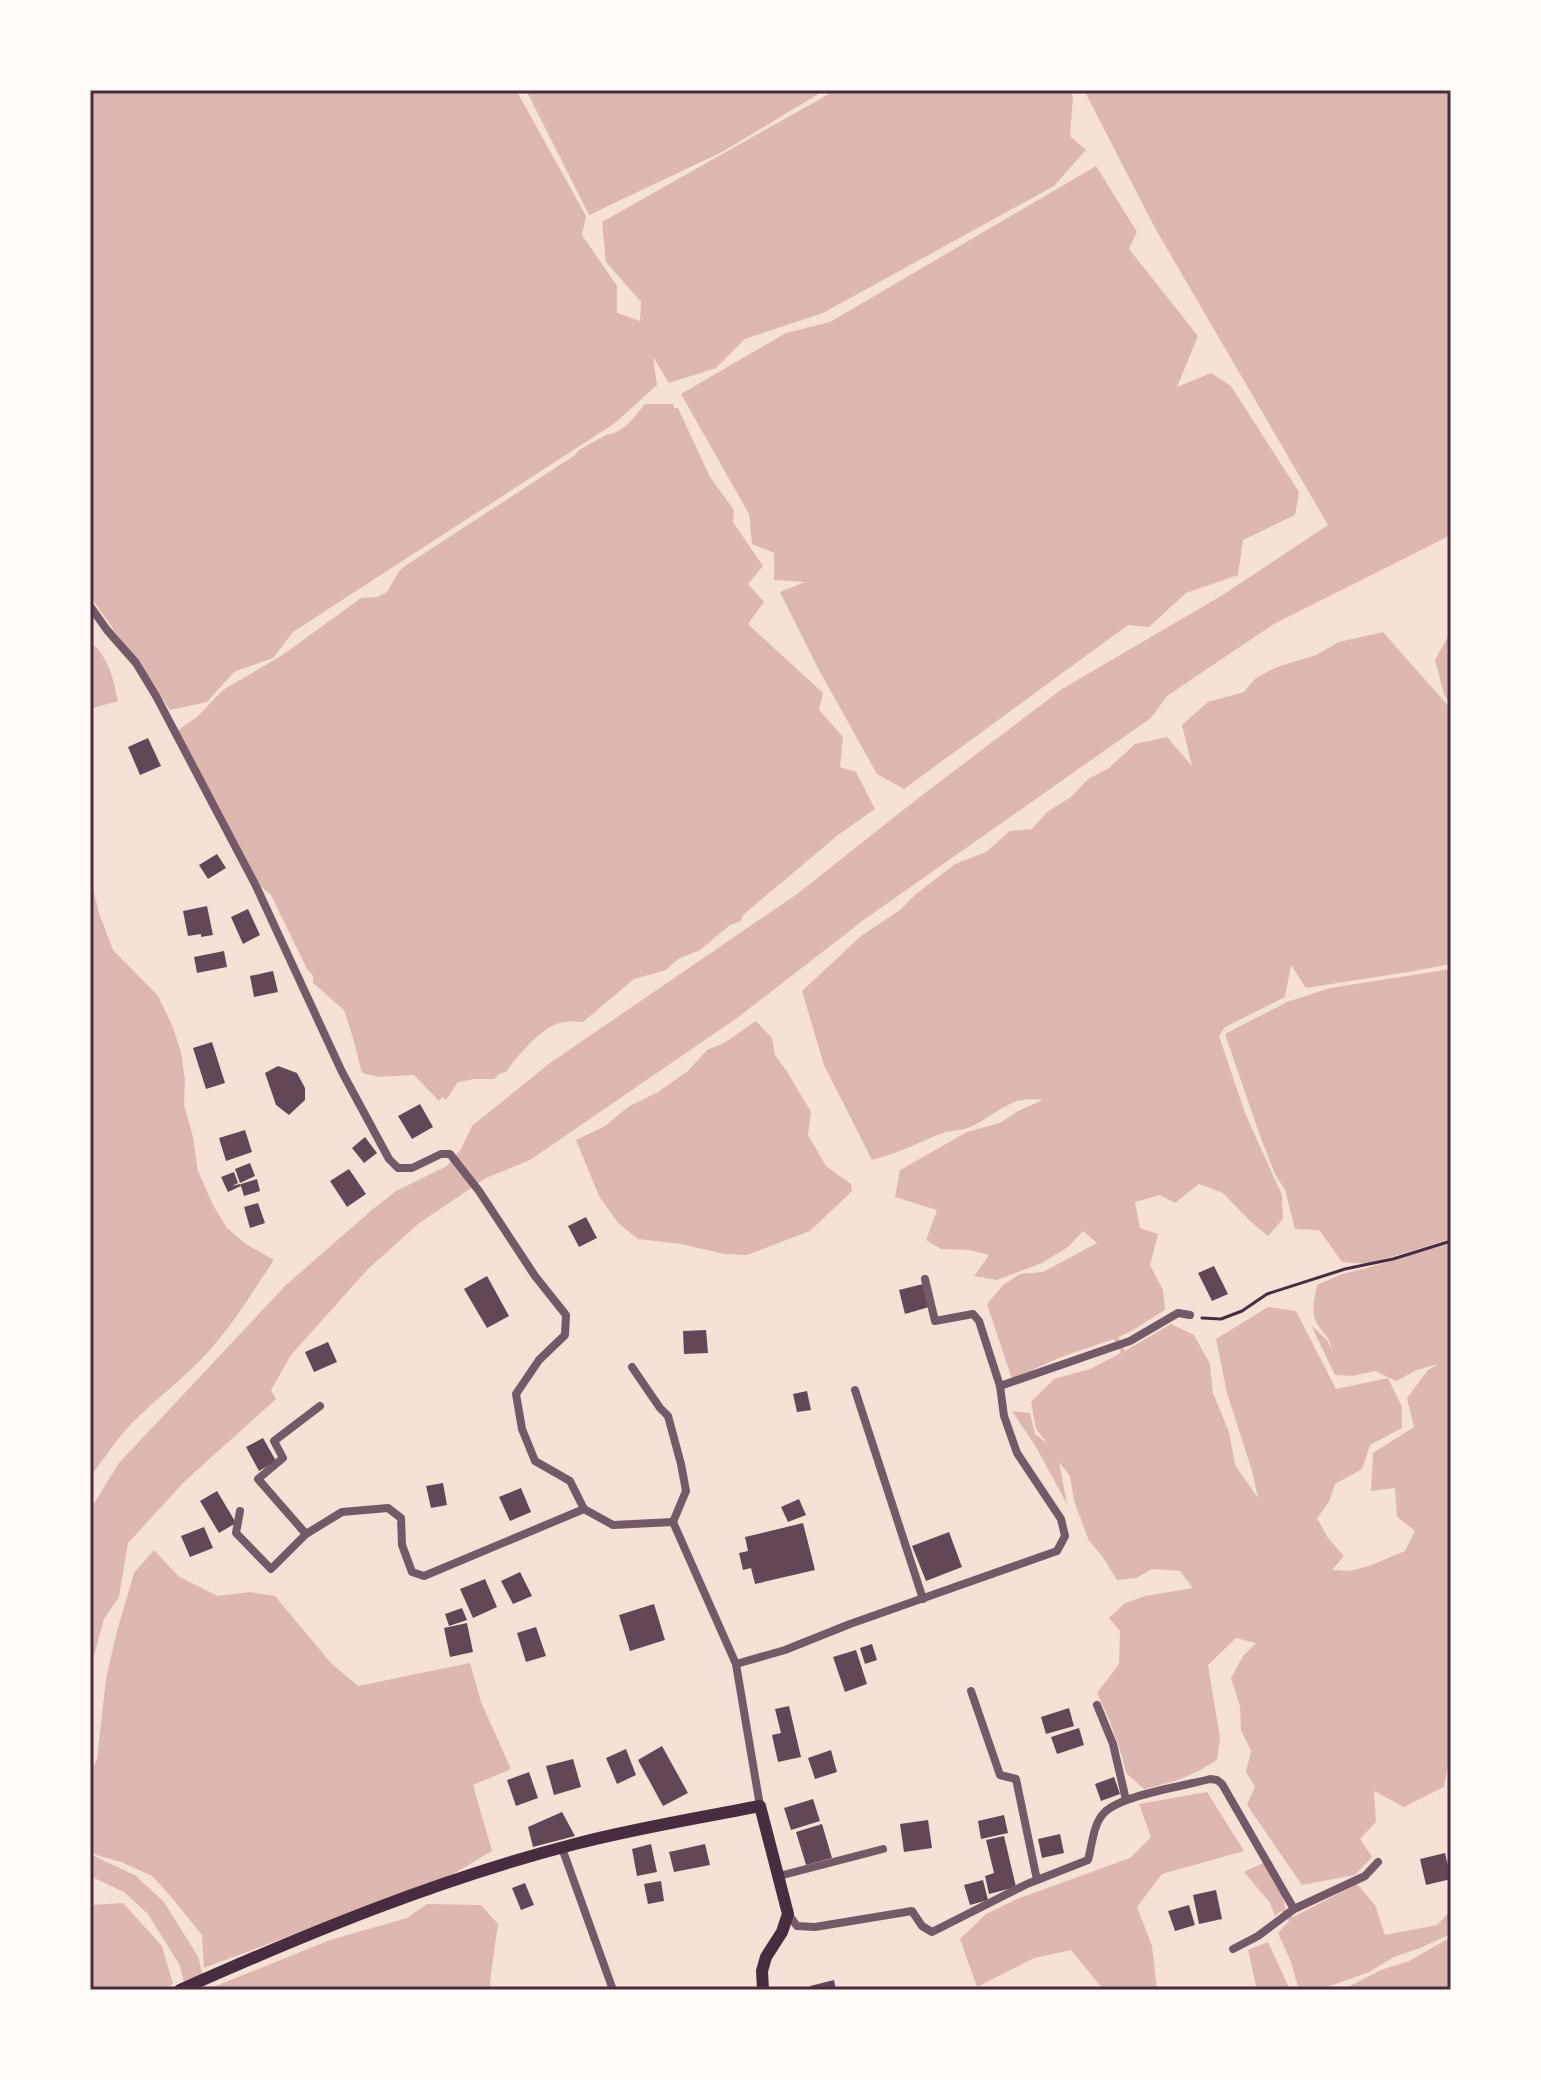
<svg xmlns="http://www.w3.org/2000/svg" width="1541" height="2080" font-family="Manrope,sans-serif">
<rect width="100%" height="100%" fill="#f7e1d7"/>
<g fill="#dcb8b0">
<path d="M90,90H516L586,216L582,235L617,286V313L640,321L641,302L606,262L602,222L836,90H1070L1073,96L1070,136L1086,150L1054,186L823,313L745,339L716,368L669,383L653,357L657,385L615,423L293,632L273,658L234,672L207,702L170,710L90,596Z"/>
<path d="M526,90H825L722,152L589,215Z"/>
<path d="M1084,90H1451V535L1274,624L1167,696L1151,718L865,919L737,1018L530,1160L486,1178L418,1224L368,1269L291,1355L271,1390L276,1399L185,1481L128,1543L119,1597L104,1619L90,1670V1510L119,1463L286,1285L373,1209L396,1191L447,1166L461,1149L472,1126L550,1063L797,894L921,796L1062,689L1221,596L1328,525L1155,228Z"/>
<path d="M1096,166L1137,232L1129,249L1198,336L1177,387L1211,373L1231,386L1299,492L1295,515L1243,540L1238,575L1186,593L1149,627L1128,625L904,789L877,774L819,670L780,592L805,582L774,580V553L752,544L749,514L681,394L786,333L830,322Z"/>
<path d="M645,404H673L674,408H678L710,477L734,510L733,522L763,566L748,584L764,602L748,624L823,693L819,710L843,737L840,767L856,772L875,809L838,835L743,915L741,921L730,925L700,950L678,959L666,970L634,979L583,1022C577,1022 570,1021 564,1022C544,1024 517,1056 506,1072L499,1074L494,1079H474L458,1082L446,1100L442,1097L439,1101L414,1075L379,1077L362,1073L353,1038L344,1010L313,983V976L307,969L271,895L257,883L177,731L198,716L223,690L281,656L361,598L377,597L387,592L399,571L408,564L575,455L579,450L606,435C625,432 633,418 645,404Z"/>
<path d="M1451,631V706L1444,694L1435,660Z"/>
<path d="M1383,632L1451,709V964L1408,972L1306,988L1291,965L1285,997L1225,1027L1219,1036L1245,1113L1282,1195L1283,1219L1268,1236L1249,1220L1223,1193L1199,1184L1175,1203L1160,1195L1135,1202L1140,1228L1158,1234L1150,1265L1163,1290L1165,1310L1130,1332L1118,1337L1125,1351L1171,1324L1194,1335L1210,1364L1213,1393L1229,1432L1235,1465L1258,1498L1252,1471L1227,1393L1216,1339L1268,1307L1296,1311L1336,1389L1388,1378L1402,1407V1428L1370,1445L1362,1469L1335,1484L1329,1502L1317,1518L1328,1538L1344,1556L1332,1570L1350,1571L1369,1566L1405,1551L1415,1531L1397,1517L1395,1488L1371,1491L1373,1453L1414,1427L1407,1398L1428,1370L1438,1364L1417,1370L1396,1381L1375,1371L1353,1376L1335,1375L1311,1325L1327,1340L1332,1351C1329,1334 1324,1336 1317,1323C1310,1312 1315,1297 1317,1285L1342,1274L1371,1267L1451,1242V1761L1449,1759L1444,1787L1404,1807L1374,1791L1376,1822L1360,1839L1372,1857L1355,1875L1302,1885L1247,1805L1255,1787L1246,1772L1251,1751L1241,1730L1240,1706L1231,1678L1243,1656L1256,1643L1236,1638L1208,1665L1220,1738L1217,1760C1190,1777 1175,1782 1144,1789L1126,1773L1122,1756L1109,1719L1097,1693L1119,1664L1120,1631L1109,1618L1125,1603L1145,1596L1193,1588L1180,1571L1152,1569L1136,1578L1117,1580L1102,1556L1089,1541L1074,1501L1070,1476L1059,1462L1067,1504L1036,1447L1012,1411L1030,1413L1035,1434L1047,1443L1036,1429L1031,1402L1054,1379L1090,1369L1121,1353L1114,1339L1061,1357L1012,1379L987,1304L1003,1285L1020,1274L1043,1272L1097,1243L1083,1231L1068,1247L1042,1263L997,1280L974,1276L989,1255L969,1250L941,1249L926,1240L937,1210L895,1197L900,1170L967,1132L1000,1123L1018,1111L1043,1100C1010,1094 996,1116 968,1128C960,1131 951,1130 943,1133C919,1142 897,1154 872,1160L824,1065L802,991L861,936L900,910L916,894L955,864L986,852L1010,831L1032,829L1047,812L1071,797L1088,779L1109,768L1135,744L1167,737L1192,766L1182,725L1208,702L1244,692L1256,678L1277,667L1316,655L1339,642Z"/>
<path d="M90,641C110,660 112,675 118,701L90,709Z"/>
<path d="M90,877L99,913L113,950L158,996L172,1025L181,1052L185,1080L184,1105L193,1137L198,1171L213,1205L227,1228L246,1244L274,1260C253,1291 234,1323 209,1351C186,1377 157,1398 132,1423C116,1440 104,1459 90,1477Z"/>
<path d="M1451,969V1239L1368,1264L1342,1262L1319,1230L1295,1229L1285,1190L1275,1174L1260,1136L1225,1034L1287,1002L1330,988Z"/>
<path d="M756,1021L772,1038L775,1055L786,1070L811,1112L808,1135L826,1166L851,1184L852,1191L810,1231L747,1255L724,1254L681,1244L638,1239L618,1223L599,1196L576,1140L605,1126L628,1107L658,1092L688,1071L707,1050L724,1043Z"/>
<path d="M154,1550L178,1576L218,1596L250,1592L275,1596L331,1663L358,1686L470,1663L481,1702L511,1769L473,1785L492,1851L448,1877L204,1968L202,1935L173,1899L152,1876L121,1862L96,1855L90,1850V1774L97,1759L106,1679L117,1631L134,1573Z"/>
<path d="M1207,1792L1244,1851L1162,1874L1137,1907L1152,1946L1157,1990H1102V1988L1071,1950L1034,1958L977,1987L960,1939L986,1914L1017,1899L1130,1858L1151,1837L1139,1804Z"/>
<path d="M1263,1863L1283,1897L1285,1908L1293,1917L1357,1884L1375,1905L1385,1935L1437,1925L1451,1910V1934L1420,1948L1394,1957L1369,1972L1319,1990H1299L1291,1962L1278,1933L1289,1921L1281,1911L1275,1916L1270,1903L1244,1872Z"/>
<path d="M123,1903L162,1946L173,1984L162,1990H90V1905Z"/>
<path d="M427,1904L481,1905L498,1924L490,1981L491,1990H206L330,1940L407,1918Z"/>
<path d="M1451,1937V1990H1342L1381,1970L1409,1961Z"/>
<path d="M1268,1942L1290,1990H1257L1248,1950Z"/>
</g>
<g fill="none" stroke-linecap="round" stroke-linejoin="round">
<path stroke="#dcb8b0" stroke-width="20" d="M90,1865L130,1884L156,1908L189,1961L196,1990"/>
</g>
<g fill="#644757">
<path d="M148,738L161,766L140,775L128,747Z"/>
<path d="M217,854L226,868L208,879L199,865Z"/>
<path d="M207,906L213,935L201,937V934L188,936L183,911Z"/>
<path d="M248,909L260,935L243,944L231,917Z"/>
<path d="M224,951L227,967L197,973L194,957Z"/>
<path d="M273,971L278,992L254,997L250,976Z"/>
<path d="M212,1042L225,1083L206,1089L193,1048Z"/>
<path d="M278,1066L297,1073L305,1088V1100L289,1115L276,1105L265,1073Z"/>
<path d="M420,1104L433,1127L412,1139L398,1116Z"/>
<path d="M245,1130L252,1152L226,1161L219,1138Z"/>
<path d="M365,1137L377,1153L364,1163L352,1148Z"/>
<path d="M250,1163L255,1176L240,1183L235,1169Z"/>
<path d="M349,1169L366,1194L347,1207L330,1181Z"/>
<path d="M234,1172L238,1183L232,1186L240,1184L241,1185V1184L257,1179L260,1191L244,1196L241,1186L228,1192L221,1177Z"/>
<path d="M258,1203L265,1223L250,1228L244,1207Z"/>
<path d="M586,1217L597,1238L579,1247L568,1226Z"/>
<path d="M1214,1266L1228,1294L1212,1301L1198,1273Z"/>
<path d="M487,1276L509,1316L487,1328L464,1289Z"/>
<path d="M923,1284L929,1307L905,1314L899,1290Z"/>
<path d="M706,1330L708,1353L684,1354L683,1331Z"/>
<path d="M328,1342L337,1362L314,1372L305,1352Z"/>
<path d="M807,1391L811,1410L797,1412L793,1394Z"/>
<path d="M263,1438L276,1461L259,1471L246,1447Z"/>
<path d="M443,1483L447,1505L431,1508L426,1486Z"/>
<path d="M521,1488L531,1512L510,1521L499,1497Z"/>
<path d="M217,1491L236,1523L219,1533L200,1501Z"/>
<path d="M799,1499L806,1515L788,1522L781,1507Z"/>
<path d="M803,1523L815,1570L755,1584L751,1568L743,1570L739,1553L748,1551L745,1537Z"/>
<path d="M204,1527L213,1548L190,1557L181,1536Z"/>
<path d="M949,1532L962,1567L926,1581L912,1546Z"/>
<path d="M520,1572L532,1596L513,1604L501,1581Z"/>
<path d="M485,1579L497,1607L473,1618L460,1589Z"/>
<path d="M654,1604L665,1640L630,1651L619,1615Z"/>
<path d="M462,1608L467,1620L449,1626L445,1614Z"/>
<path d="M467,1623L473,1652L450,1657L444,1628Z"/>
<path d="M536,1627L546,1656L526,1662L517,1633Z"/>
<path d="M872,1644L877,1660L865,1664L860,1648Z"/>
<path d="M856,1650L867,1684L845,1692L833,1657Z"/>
<path d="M789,1706L801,1757L778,1762L772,1735L781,1733L775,1709Z"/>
<path d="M1069,1708L1074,1726L1046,1734L1041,1717Z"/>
<path d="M1079,1728L1084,1745L1057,1754L1051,1737Z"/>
<path d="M662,1746L688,1793L663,1806L638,1760Z"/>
<path d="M626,1749L636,1775L617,1784L606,1758Z"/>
<path d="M831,1750L837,1772L815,1779L808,1758Z"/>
<path d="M573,1759L581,1787L554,1795L546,1766Z"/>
<path d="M529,1772L538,1798L516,1806L507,1780Z"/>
<path d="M1114,1777L1120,1794L1101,1801L1095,1784Z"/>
<path d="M813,1799L820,1821L791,1830L784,1808Z"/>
<path d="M562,1812L575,1836L533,1847L528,1827Z"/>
<path d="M1004,1815L1008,1833L981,1839L978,1821Z"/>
<path d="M928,1820L932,1848L904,1852L900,1824Z"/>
<path d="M822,1824L832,1858L806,1865L796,1832Z"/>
<path d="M1060,1834L1064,1853L1042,1858L1038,1839Z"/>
<path d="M1004,1836L1016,1887L989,1894L985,1876L994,1873L986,1840Z"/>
<path d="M651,1844L657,1872L637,1876L632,1849Z"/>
<path d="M705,1844L710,1865L674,1872L669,1852Z"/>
<path d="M1445,1853L1451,1879L1426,1885L1420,1859Z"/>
<path d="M983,1880L988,1900L970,1905L964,1885Z"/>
<path d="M661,1881L664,1901L648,1904L644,1884Z"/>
<path d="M525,1883L534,1905L521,1910L512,1888Z"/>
<path d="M1216,1890L1222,1919L1199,1924L1193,1895Z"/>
<path d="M1189,1905L1195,1925L1175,1931L1168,1911Z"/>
<path d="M834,1980L836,1990H811L810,1986Z"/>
</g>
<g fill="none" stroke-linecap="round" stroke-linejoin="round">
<path stroke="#4a2c40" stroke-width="3" d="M1202,1318L1221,1319L1242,1311L1267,1294L1345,1269L1393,1259L1451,1241"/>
<g stroke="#755966" stroke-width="8">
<path d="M90,606L107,630L136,663L156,696L256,886L342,1072L389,1159L398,1168H412L441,1154H450L479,1191L535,1276L566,1315L565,1335L539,1360L516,1394L522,1429L535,1461L570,1481L584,1509L613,1525L673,1522L736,1664L760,1806"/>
<path d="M632,1367L660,1408L668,1416L681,1464L686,1491L673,1522"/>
<path d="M1000,1386L1130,1341L1178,1313L1190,1315"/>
<path d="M855,1390L923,1599"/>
<path d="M240,1511L236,1533L271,1569L306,1534L342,1512L388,1508L401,1518L402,1545L412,1572L424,1576L584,1509"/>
<path d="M306,1534L258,1479L283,1458L274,1441L320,1406"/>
<path d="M736,1664L785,1650L850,1624L1057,1551L1065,1536L1061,1519L1017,1453L1004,1416L1000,1386L979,1321L973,1314L935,1321L925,1279"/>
<path d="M971,1691L1000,1775L1016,1779L1037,1880"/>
<path d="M1097,1705L1113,1744L1126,1800"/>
<path d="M562,1848L613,1990"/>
<path d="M779,1876L883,1849"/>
<path d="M788,1914L797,1926L815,1927L912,1911L922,1926L932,1932L1027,1884L1088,1860C1092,1846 1093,1824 1104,1813C1121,1795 1185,1786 1210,1779L1217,1780L1222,1784L1294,1909"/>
<path d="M1233,1949L1258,1936L1294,1909L1365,1876L1378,1862"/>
</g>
<path stroke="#4a2c40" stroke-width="12" d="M180,1990C308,1933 439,1879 575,1844C636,1828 699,1818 760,1806L788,1914L782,1932L766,1957L762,1971L763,1990"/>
</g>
<rect width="1541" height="2080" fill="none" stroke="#fffaf5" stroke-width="184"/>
<rect x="92" y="92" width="1357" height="1896" fill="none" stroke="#4a2c40" stroke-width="3"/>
</svg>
